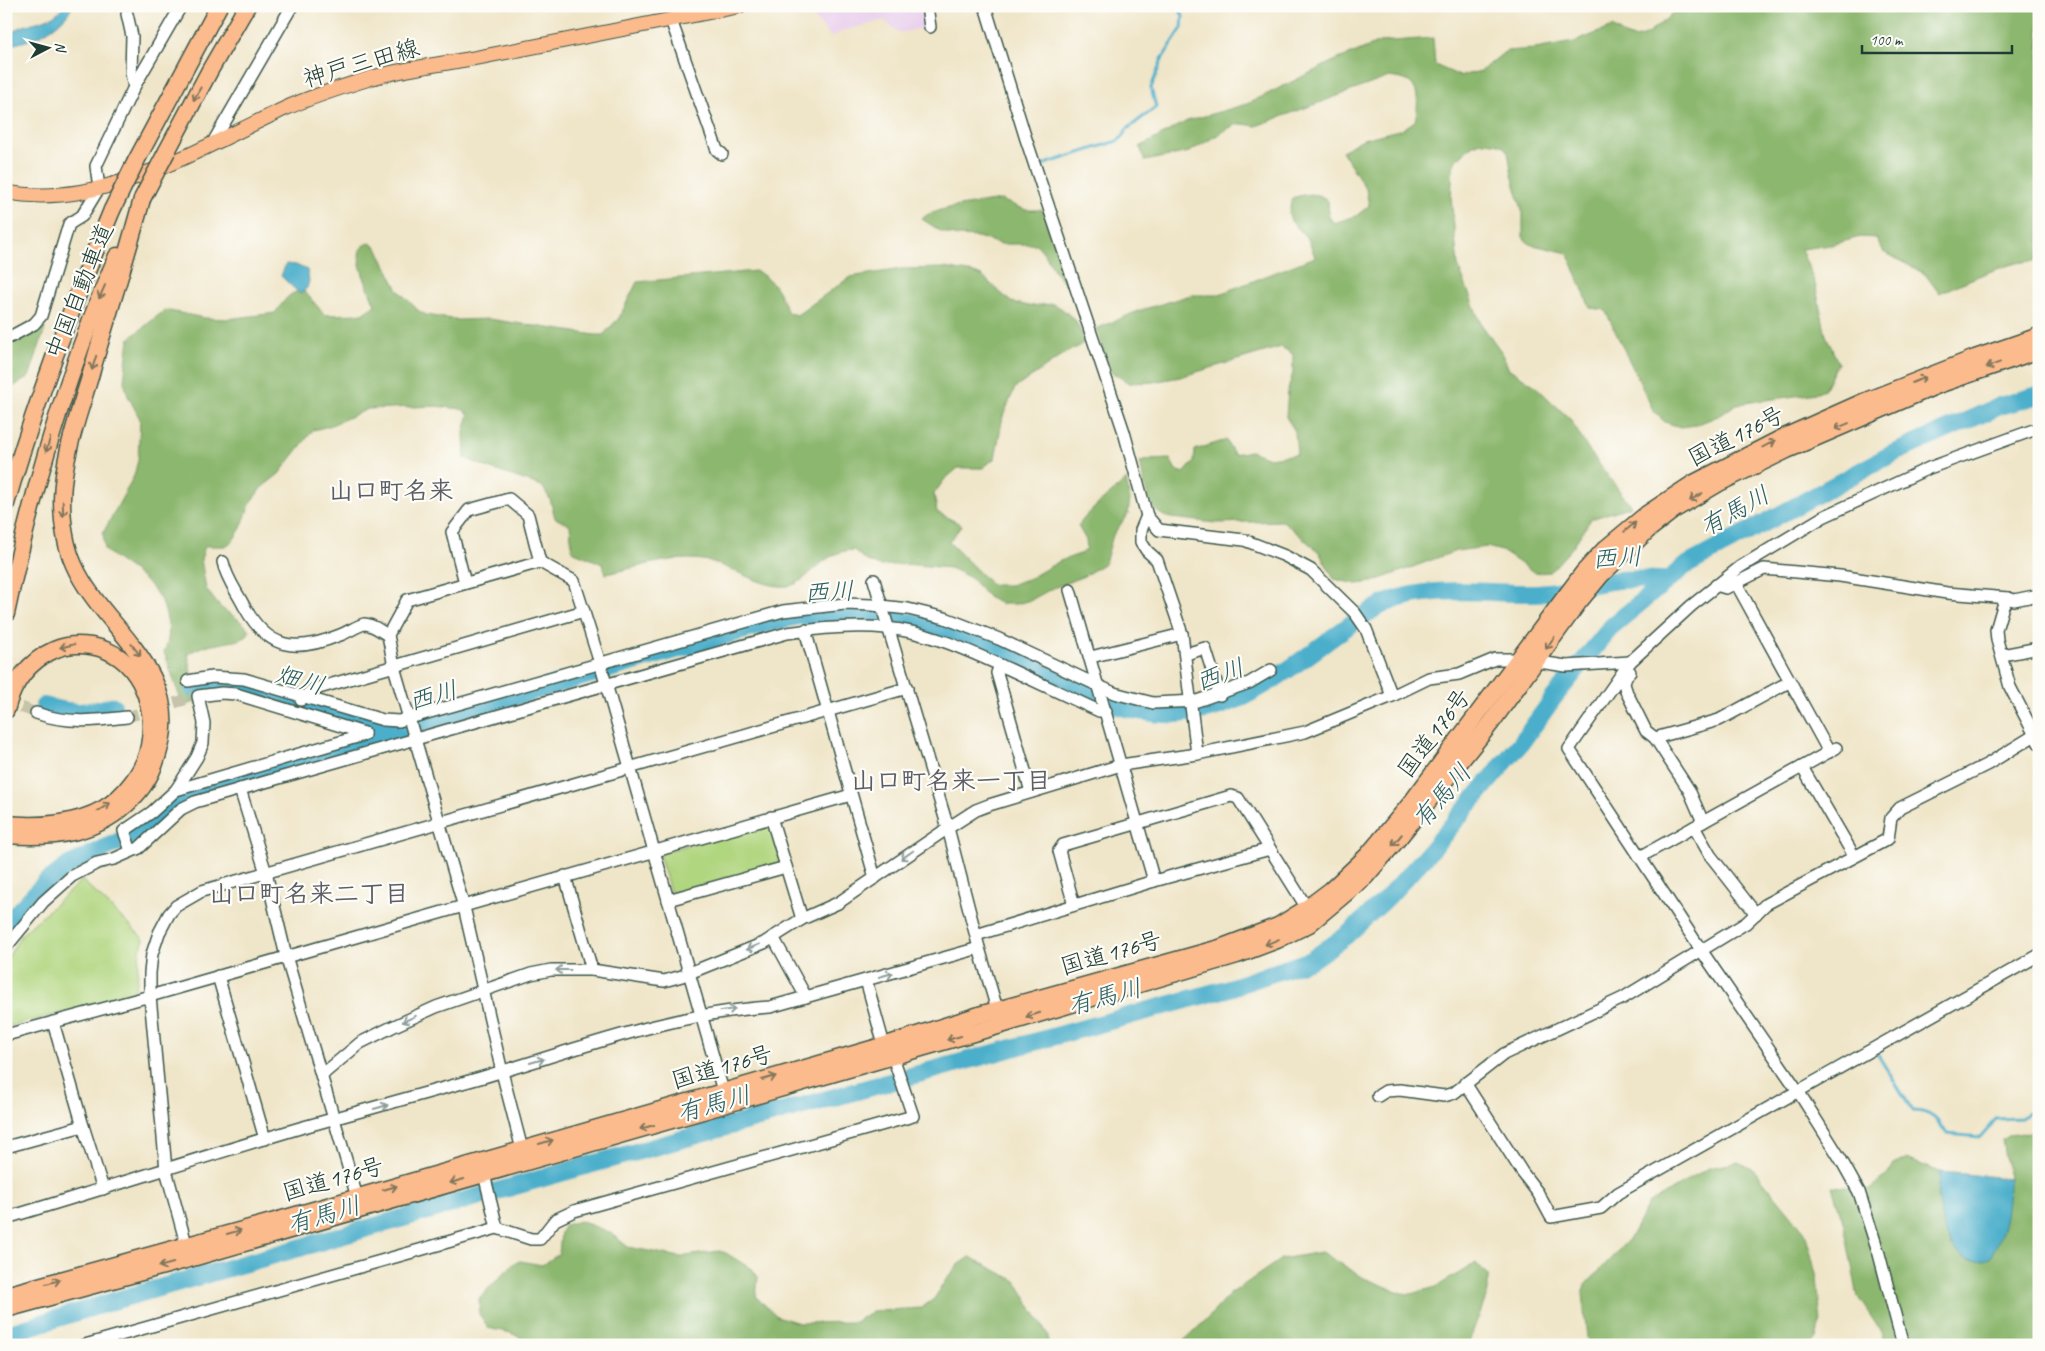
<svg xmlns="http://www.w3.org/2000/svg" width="2045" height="1351" font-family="Caveat,'Klee One',sans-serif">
<rect width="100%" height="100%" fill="#fdfcf7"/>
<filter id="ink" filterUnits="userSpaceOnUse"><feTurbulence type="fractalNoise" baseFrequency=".02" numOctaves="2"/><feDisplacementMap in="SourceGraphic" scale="10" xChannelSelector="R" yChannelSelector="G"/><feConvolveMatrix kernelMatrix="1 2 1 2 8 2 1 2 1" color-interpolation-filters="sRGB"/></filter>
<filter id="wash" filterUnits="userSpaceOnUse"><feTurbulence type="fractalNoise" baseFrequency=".0096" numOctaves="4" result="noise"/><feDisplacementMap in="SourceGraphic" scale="20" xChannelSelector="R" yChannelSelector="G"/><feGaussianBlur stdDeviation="1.12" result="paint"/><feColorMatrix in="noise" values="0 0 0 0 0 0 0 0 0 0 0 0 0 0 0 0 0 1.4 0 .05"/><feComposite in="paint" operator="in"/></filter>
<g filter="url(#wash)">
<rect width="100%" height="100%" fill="#efe5c8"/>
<path fill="#ead1ed" d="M804,6H925L928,27L899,33L884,20L843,31L831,37Z"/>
<g fill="#b1d680" stroke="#688a5a">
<path d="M766,823L771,827L781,861L778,866L678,895L670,891L660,857L663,852Z"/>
<path d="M82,880L144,939C142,945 139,952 139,958C136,973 141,984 130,996L6,1027V961L21,935Z"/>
</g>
<g fill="#8cb76e" stroke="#567a51">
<path d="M1716,6H2039V262C2016,256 1962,284 1939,293L1925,274L1884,252L1876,238L1860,237L1831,245L1801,249L1815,284L1826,335L1838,363L1824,390L1817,393L1737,404L1718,416L1696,425L1680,427L1665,422L1654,412L1605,310L1590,308L1568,253L1529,244L1523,237V213L1512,175L1508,152L1503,146L1496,143L1481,142L1473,145L1456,160L1453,167L1451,197L1458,266L1481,324L1503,354L1508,368L1534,385L1571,420L1587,448L1631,506L1591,519L1572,548L1550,572L1535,573L1502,551L1487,547L1456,551L1372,582L1356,584L1334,579L1319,552L1283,521L1216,523L1171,518C1146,514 1145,483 1140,462L1148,460L1170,459L1176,470L1184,473L1194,462L1195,450L1226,440L1234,454L1251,451L1269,458L1297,454L1295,431L1286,417L1288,390L1293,373V354L1281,347L1180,377L1153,382L1129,383L1110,371L1096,329L1138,311L1191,295H1217L1315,257L1308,239L1291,221L1289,213L1292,198C1305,194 1318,191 1328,201L1329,217L1334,223L1356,216L1369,206L1366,189L1342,151L1363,139L1403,129L1415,121C1418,107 1421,86 1405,80C1400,78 1394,78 1389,77L1256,126L1243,124H1236L1189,152L1145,161L1140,147L1187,121L1247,104L1334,61L1380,42L1433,38L1435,65L1460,76L1481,71L1506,51L1535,49L1574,42L1612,27C1620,32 1630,40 1640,37C1652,34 1665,18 1676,12C1690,5 1702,16 1716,6Z"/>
<path d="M1001,200L1026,210H1043L1069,285C1050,272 1051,258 1036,244H1000L978,237L958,236L942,232L922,219C931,207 985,203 1001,200Z"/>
<path d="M370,243L377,248L398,290L419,311L426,315L458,320L489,319L595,335H603L619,318L637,282L756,271C776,282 779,292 788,313L797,315L850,277L901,269L944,268L974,273L982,276L1011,302L1029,306L1053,304L1061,308L1075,320L1085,340L1080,346L1067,352L1015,388L1003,416L995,458L983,468H958L944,480L934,494L937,512L962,525L949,542L992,585H1010L1030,578L1060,561L1083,553L1087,548L1086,540L1078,526C1091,508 1110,495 1126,480L1130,499L1128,514L1113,535L1105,563L1084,576L1051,589L1031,600L1016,604H1001L988,597L971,578L950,568L904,564L880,566L865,560L854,550C822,550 808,584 788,586C763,589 733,567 708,561C675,554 639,567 606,574L603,564L572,551L570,525L555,518L550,499L542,486L491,469L465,458L464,432L469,414L462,409L435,406L368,409L329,426L313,430L279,474L261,488L251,502L241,528L232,542L225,546H205L201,559L206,589L220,607L239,620L250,630L246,637L239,640L202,647L188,653L195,702L183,706L164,652C169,641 170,631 167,619C160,582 131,572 105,550L103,533L134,476L138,460L140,419L128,396L124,381L129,339L165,310L204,318L228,319L275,313C284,302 288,291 304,291L325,315L362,314L375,305C371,293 352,257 362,247C364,245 367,244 370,243Z"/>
<path d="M39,326L45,329L29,377L6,391V344Z"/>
<path d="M2039,1131V1345H1883V1337L1880,1330L1858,1297L1844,1225L1832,1186L1870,1189L1884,1178L1894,1165L1907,1159L1940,1172L1937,1197L1951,1246L2009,1178L2002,1140L2009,1135Z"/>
<path d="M1739,1162L1754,1170L1805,1232L1817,1277L1821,1324L1816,1338L1811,1345H1588L1582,1294L1585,1286L1630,1238L1649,1203L1709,1168Z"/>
<path d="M580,1221L609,1232L628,1247L680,1257L719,1251L726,1253L753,1270L758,1277L756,1297L777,1316L799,1323L855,1322L872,1311L921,1308L934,1299L947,1278L957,1266L970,1257L1016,1281L1048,1335V1345H526L525,1340L511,1333L488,1328L480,1315L479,1298L513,1264L520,1261L542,1265L559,1254L561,1232L565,1225Z"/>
<path d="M1322,1252L1364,1278L1407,1295L1436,1287L1476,1263L1488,1275V1292L1468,1345H1179L1207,1319L1229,1295L1281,1259Z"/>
</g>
<g fill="#4cafcb" stroke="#367680">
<path d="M64,6H73C60,28 32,43 6,45V37C11,33 17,28 24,26C40,20 52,21 64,6Z"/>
<path d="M286,264L296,265L307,270L309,281L307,288L300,294L281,276Z"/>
<path d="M1940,1172L2009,1178C2009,1206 2005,1233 1990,1258C1953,1272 1941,1226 1938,1199C1937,1190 1939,1180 1940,1172Z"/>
</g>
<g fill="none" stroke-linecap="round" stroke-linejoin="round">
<g stroke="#4cafcb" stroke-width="3">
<path d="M1042,165L1117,141L1123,137L1126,130L1156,107L1151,88L1162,59L1182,28L1183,16L1178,6"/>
<path d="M1876,1052L1913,1111C1931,1111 1938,1120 1947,1134L1980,1137L1996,1119L2021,1118L2039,1107"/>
</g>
<g stroke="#4cafcb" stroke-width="18">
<path d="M193,689L226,685L240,688L323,710L391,732"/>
<path d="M44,706C73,714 84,714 113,706"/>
<path d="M9,921L45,883L69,865L137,833L184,795L358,744L391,732L776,621L799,616L868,614L929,625L962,634L1111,704C1205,734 1257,693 1329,640C1347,627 1366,612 1386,603C1430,584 1489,594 1536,593C1564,592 1591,583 1619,580C1635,579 1652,580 1668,580"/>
<path d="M6,1334L117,1300L578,1168L1226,989L1311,960L1347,935L1387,898L1425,857L1521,743L1555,696L1612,626L1685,566L1892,454L2000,406L2039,395"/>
</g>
</g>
</g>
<g filter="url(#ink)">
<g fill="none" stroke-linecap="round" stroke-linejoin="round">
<g stroke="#c5c3aa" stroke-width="11" stroke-dasharray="11 5.5" stroke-linecap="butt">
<path d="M6,701L36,713"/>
<path d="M127,717L198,696"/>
</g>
<defs>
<g id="minor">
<path d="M927,6L930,27"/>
<path d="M985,6L1025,136L1124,432L1147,516L1159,530L1244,540L1285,556L1311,570L1355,613L1366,629L1392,696"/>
<path d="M127,14L132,36L131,73L134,87"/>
<path d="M671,20L717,150L722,154"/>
<path d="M212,144L292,6"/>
<path d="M10,337L34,324L41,316L69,224L82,216L99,188L96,166L134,87L181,6"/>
<path d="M1147,516L1141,530V542L1147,551L1157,560L1182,634L1197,754"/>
<path d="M223,562C226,578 237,592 244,606C268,650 296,653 340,635C346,633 359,625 364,624C373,624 380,631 388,635"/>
<path d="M874,580L948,828L979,948L999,1016"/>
<path d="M465,583L452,532L469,510L509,499L528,515L540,562"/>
<path d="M1736,583L1829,752"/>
<path d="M1716,585L1726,588L1764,569L1840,576L1947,593L2008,598L2014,600L2039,595"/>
<path d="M1070,590L1154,881"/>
<path d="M2008,598L2003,606L1996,630L1997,640L2010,687L2039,743"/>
<path d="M805,630L875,878"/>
<path d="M1186,654L1205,648L1220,695"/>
<path d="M2002,655L2039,648"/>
<path d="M1091,657L1182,634"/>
<path d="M1000,665L997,673L1031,792"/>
<path d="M1630,672L1626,676L1624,684L1627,693L1646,731L1655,738L1689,790L1703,822"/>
<path d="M188,681L212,677L244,679L383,720L399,721L783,611L845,604L872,605L908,609L945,618L999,639L1114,693L1153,703L1197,701L1249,683L1271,670"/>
<path d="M301,700L312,690L584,611"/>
<path d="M36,713C67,724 95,721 127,717"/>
<path d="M1655,738L1719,720L1789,682"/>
<path d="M1802,767L1854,856"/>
<path d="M240,789L266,873L286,956L357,1197"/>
<path d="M176,790L364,735V733"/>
<path d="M771,817L802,919"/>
<path d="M1694,827L1710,855L1756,914"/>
<path d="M131,851L124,831L152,812L176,790L197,757L203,743L204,723L198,696L222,693L236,694L364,733"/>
<path d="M1640,857L1836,748"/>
<path d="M565,876L592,970"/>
<path d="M668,900L786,867"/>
<path d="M1074,905L1059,851L1063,845L1231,796L1238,798L1270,849"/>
<path d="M976,935L1154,881L1270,849L1307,908"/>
<path d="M773,937L806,997"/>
<path d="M6,947L43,902L72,876L97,863L114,859L139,848L181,809L195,802L787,633C820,628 853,625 886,628C930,632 969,651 1009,669C1039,683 1069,697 1099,711H1106"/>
<path d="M218,976L265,1139"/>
<path d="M866,980L884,1045"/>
<path d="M6,1035L150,996L851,795"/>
<path d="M322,1075L360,1043L392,1027L436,1007L531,974L551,970H592L664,981L682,976L764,943L802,919L838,903L948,828L976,810L989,805L1121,765L1197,754L1305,732L1392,696L1429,678L1459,674L1495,659H1519L1566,666L1630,662"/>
<path d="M1465,1083L1522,1172L1538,1193L1551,1217L1601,1208L1618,1193L2039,955"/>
<path d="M1378,1096L1386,1091L1400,1090L1444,1096L1454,1093L1504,1054L1623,998L1746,923L1766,904L1888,839L1891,818L1900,808L1988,764L2035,735"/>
<path d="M83,1126L103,1189"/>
<path d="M6,1147L83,1126L53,1022"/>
<path d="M524,1157L502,1072L464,907L394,667L388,635L407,600L540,562L574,581L600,663L723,1091"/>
<path d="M484,1174L497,1228"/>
<path d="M6,1218C104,1189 202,1157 300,1128C360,1111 420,1095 480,1078C575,1050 672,1013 770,1007L979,948"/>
<path d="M188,1251L166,1170L150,996V973L152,954L159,933L169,914L176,906L202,891L907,688"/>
<path d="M85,1345L497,1228L531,1239H540L555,1220L574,1211L913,1116L891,1051"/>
<path d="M1903,1345L1879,1254L1859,1192L1840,1158L1798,1091L1701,950L1569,749L1630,662L1691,606L1740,567L1823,517L1929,468L2039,428"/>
</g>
<path id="major" d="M6,192C101,211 202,147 284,109C312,96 342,87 371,78C410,67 452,63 491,55C574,39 657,22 740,6"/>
<g id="highway">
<path d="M167,151L210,70L247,6"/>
<path d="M136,161L219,6"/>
<path d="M6,504C35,403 72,306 112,210"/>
<path d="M6,614C32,491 67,371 117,256"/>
<path d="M6,710C13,683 29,661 54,650C67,644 78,644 91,646C138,654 157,703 149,746C145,770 124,797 103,809C75,825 37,827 6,824"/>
<path d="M6,835C54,839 99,834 133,798C149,782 156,764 161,743C178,666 101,626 74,565C65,545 62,521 62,499C63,457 78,416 90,377C107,317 126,259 142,199"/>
<path d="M6,1295L279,1220L889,1044L979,1015L1220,948L1278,926L1307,908L1331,890L1367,856L1411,803L1583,573L1605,549L1647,514L1694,483L1780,439L1863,402L1975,358L2039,336"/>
<path d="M6,1309L189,1259L1001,1025L1237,955L1277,940L1309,924L1365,877L1397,840L1491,723L1578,603L1601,575L1648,530L1675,509L1719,483L1787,450L1938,385L2039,350"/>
</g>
</defs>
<use href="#minor" stroke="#3e564a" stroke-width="14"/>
<use href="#major" stroke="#3e564a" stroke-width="16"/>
<use href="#highway" stroke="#3e564a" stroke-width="19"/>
<use href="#minor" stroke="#fff" stroke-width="11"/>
<use href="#major" stroke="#fbbb8c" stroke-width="14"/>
<use href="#highway" stroke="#fbbb8c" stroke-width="16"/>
<defs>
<g id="highway-bridge">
<path d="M142,199L167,151"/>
<path d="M112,210L136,161"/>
</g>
</defs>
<use href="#highway-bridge" stroke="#3e564a" stroke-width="19" stroke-linecap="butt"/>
<use href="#highway-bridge" stroke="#fbbb8c" stroke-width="16"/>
</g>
<defs><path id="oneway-shaft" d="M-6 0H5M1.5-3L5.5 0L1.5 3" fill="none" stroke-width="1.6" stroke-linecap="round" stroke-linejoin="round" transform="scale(1.25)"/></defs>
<g stroke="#82765c">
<use href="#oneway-shaft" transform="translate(197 94) rotate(119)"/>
<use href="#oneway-shaft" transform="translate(102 292) rotate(114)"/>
<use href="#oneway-shaft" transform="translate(94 363) rotate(107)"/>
<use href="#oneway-shaft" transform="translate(1993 365) rotate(160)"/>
<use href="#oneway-shaft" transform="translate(1919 380) rotate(-22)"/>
<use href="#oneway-shaft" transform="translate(1842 426) rotate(157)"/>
<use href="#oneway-shaft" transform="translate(1769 444) rotate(-27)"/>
<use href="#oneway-shaft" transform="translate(48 445) rotate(107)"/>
<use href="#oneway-shaft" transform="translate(1696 497) rotate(149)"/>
<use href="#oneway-shaft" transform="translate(63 509) rotate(88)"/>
<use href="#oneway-shaft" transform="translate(1630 527) rotate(-40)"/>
<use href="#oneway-shaft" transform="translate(1550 643) rotate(125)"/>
<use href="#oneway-shaft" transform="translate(67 646) rotate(166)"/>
<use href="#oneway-shaft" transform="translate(136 650) rotate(52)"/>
<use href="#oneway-shaft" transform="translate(104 807) rotate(-33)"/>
<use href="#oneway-shaft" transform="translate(1397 840) rotate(130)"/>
<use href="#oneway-shaft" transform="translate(1272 942) rotate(158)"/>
<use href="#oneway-shaft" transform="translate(1033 1015) rotate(163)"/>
<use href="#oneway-shaft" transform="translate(954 1038) rotate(164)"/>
<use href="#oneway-shaft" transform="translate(769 1078) rotate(-16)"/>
<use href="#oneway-shaft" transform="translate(647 1127) rotate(164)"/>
<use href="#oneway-shaft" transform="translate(546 1142) rotate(-16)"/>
<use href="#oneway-shaft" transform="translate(457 1181) rotate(164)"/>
<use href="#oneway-shaft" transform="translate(390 1188) rotate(-16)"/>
<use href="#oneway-shaft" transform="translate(234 1232) rotate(-15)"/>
<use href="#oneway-shaft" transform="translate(166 1265) rotate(165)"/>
<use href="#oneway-shaft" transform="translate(53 1282) rotate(-15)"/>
</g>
<g stroke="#8f9e9a">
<use href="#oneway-shaft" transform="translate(907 855) rotate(145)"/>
<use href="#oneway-shaft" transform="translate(753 947) rotate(158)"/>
<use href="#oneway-shaft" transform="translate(563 970) rotate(-180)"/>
<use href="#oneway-shaft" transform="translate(886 975) rotate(-16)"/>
<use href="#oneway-shaft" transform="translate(728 1010) rotate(-8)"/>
<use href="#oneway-shaft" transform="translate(409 1019) rotate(155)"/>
<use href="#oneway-shaft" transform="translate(537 1061) rotate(-16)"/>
<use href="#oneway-shaft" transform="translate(381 1107) rotate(-16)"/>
</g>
</g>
<g text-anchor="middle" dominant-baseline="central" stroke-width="4.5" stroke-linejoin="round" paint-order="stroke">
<g font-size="24" fill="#1f3d34" stroke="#fdfcf7">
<text transform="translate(361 63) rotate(-16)">神戸三田線</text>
<text transform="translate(79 291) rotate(-68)">中国自動車道</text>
<text transform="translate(1736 436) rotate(-27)">国道176号</text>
<text transform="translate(1434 733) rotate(-53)">国道176号</text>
<text transform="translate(1111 953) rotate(-16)">国道176号</text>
<text transform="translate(722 1067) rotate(-16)">国道176号</text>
<text transform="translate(333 1179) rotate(-16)">国道176号</text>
</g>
<g font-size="25" font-weight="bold" fill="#5b5e66" stroke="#fdfcf7">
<text x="391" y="491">山口町名来</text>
<text x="951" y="781">山口町名来一丁目</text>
<text x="309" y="894">山口町名来二丁目</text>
</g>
<g font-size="25" font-style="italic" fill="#2c5f61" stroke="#fdfcf7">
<text transform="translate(1735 511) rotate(-29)">有馬川</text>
<text transform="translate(1617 558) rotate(-4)">西川</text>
<text transform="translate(829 592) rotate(-3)">西川</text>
<text transform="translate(1220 675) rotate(-20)">西川</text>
<text transform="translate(300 680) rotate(16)">畑川</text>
<text transform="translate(433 696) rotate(-16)">西川</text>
<text transform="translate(1442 796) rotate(-49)">有馬川</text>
<text transform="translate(1105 997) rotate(-15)">有馬川</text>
<text transform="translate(714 1104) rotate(-15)">有馬川</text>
<text transform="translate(324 1215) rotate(-16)">有馬川</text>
</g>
</g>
<rect width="2045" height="1351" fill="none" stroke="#fdfcf7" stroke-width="25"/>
<g transform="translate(48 48) rotate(84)" stroke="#fdfcf7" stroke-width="4" paint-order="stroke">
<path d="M0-4L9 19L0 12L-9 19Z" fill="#1f3d34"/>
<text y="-8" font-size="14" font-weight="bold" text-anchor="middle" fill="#1f3d34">N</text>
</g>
<path d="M1862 45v8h150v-8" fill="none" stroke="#1f3d34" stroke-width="2.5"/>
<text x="1870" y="45" font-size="15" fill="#1f3d34" stroke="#fdfcf7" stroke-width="4" paint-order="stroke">100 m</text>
</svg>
